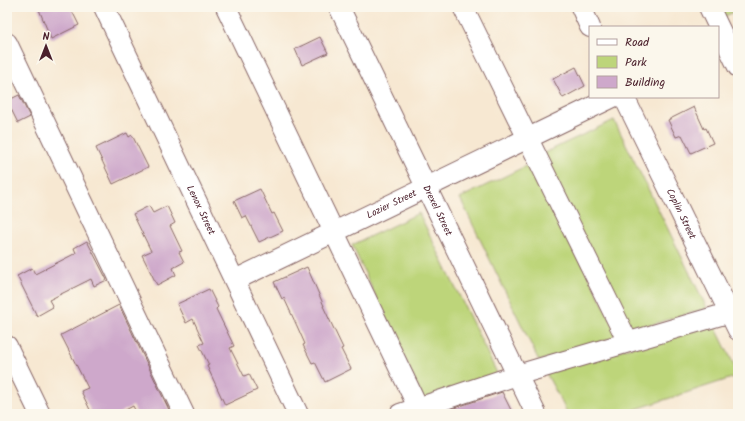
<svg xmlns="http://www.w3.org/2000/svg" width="745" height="421" font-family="Kalam,sans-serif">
<rect width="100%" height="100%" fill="#fbf7ec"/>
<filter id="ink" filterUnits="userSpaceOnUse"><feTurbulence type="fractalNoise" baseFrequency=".025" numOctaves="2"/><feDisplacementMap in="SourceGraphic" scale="8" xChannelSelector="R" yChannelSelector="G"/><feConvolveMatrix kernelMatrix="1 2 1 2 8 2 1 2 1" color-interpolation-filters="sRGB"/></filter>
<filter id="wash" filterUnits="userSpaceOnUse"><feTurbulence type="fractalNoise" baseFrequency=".012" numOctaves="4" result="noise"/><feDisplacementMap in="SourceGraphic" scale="16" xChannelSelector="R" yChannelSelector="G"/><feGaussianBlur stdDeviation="0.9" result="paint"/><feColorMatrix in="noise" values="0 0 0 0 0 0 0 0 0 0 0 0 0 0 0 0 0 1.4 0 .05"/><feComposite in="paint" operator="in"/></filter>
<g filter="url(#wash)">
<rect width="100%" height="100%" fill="#f7e8d2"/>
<g fill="#bdd57a" stroke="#847a52">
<path d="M718,7H738V10L723,17Z"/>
<path d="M614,120L707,308L630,331L542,154Z"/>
<path d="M532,163L619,336L539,361L460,198Z"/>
<path d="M419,213L498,375L423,399L352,245Z"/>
<path d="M713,322L738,373V376L621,414H568L546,373Z"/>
</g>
<g id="blocks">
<g fill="#cea8cb">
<path d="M38,7H70L79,25L51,39Z"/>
<path d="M320,37L328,53L302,65L295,49Z"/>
<path d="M576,67L585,86L563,98L553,79Z"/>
<path d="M19,95L30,117L18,123L7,101Z"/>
<path d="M694,107L704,129L706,128L713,143L691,153L682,135L676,137L668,120Z"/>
<path d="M127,133L129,137L132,135L148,167L113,184L96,148Z"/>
<path d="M260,189L272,214L274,213L283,231L259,242L246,216L242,218L234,201Z"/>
<path d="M149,206L153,213L167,206L175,223L170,226L182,251L179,252L184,262L173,268L176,275L157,285L142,255L151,251L133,214Z"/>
<path d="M87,241L107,280L94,286L91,279L49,300L53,307L37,316L17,276L32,268L35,274L76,253L74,248Z"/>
<path d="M307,267L324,306H323L343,348L341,349L351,369L325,382L315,362L312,363L303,345L305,344L297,326L284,298L282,299L274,282Z"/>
<path d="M209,289L218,307L216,309L234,346L230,348L244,376L249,374L257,390L225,405L207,366L209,365L199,345L204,343L193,319L186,323L177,304Z"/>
<path d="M119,305L171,414H137L133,406L118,414H92L81,391L88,388L61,335Z"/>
<path d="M502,392L513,414H442V412Z"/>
</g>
</g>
</g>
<g filter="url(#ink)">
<use href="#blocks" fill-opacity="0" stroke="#876565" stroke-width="1"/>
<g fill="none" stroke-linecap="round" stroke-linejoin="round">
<defs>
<g id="minor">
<path id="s1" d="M104,7L298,414"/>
<path d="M226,7L418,407"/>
<path id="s2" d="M339,7L536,414"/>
<path d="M463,7L628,342"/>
<path d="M581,7L590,27"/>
<path d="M709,7L738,67"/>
<path d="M7,43L184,414"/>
<path id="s3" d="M624,97L738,330"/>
<path id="s4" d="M235,280L613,97"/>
<path d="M7,346L40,414"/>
<path d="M400,414L517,375L738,310"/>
</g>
</defs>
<use href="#minor" stroke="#876565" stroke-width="22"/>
<use href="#minor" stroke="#fff" stroke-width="20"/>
</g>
</g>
<g text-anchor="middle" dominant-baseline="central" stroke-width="3" stroke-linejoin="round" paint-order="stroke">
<g font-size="10" fill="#4a1f2b" stroke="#fbf7ec">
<text stroke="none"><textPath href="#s4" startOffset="174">Lozier Street</textPath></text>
<text stroke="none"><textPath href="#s1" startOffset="225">Lenox Street</textPath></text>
<text stroke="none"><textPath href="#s2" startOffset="226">Drexel Street</textPath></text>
<text stroke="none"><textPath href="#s3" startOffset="130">Coplin Street</textPath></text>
</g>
</g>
<rect width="745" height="421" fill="none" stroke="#fbf7ec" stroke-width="24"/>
<rect x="589" y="26" width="130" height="72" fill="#fbf7ec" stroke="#b4a19f"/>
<rect x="597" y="39" width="20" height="6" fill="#ffffff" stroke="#b4a19f"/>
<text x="625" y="46" font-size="12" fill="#4a1f2b">Road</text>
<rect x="597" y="56" width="20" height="12" fill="#bdd57a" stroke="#b4a19f"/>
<text x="625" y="66" font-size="12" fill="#4a1f2b">Park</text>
<rect x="597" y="76" width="20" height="12" fill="#cea8cb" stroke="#b4a19f"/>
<text x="625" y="86" font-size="12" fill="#4a1f2b">Building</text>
<g transform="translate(46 46)" stroke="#fbf7ec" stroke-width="3" paint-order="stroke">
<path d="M0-3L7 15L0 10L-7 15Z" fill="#4a1f2b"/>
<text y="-6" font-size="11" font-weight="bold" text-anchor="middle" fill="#4a1f2b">N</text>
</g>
</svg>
